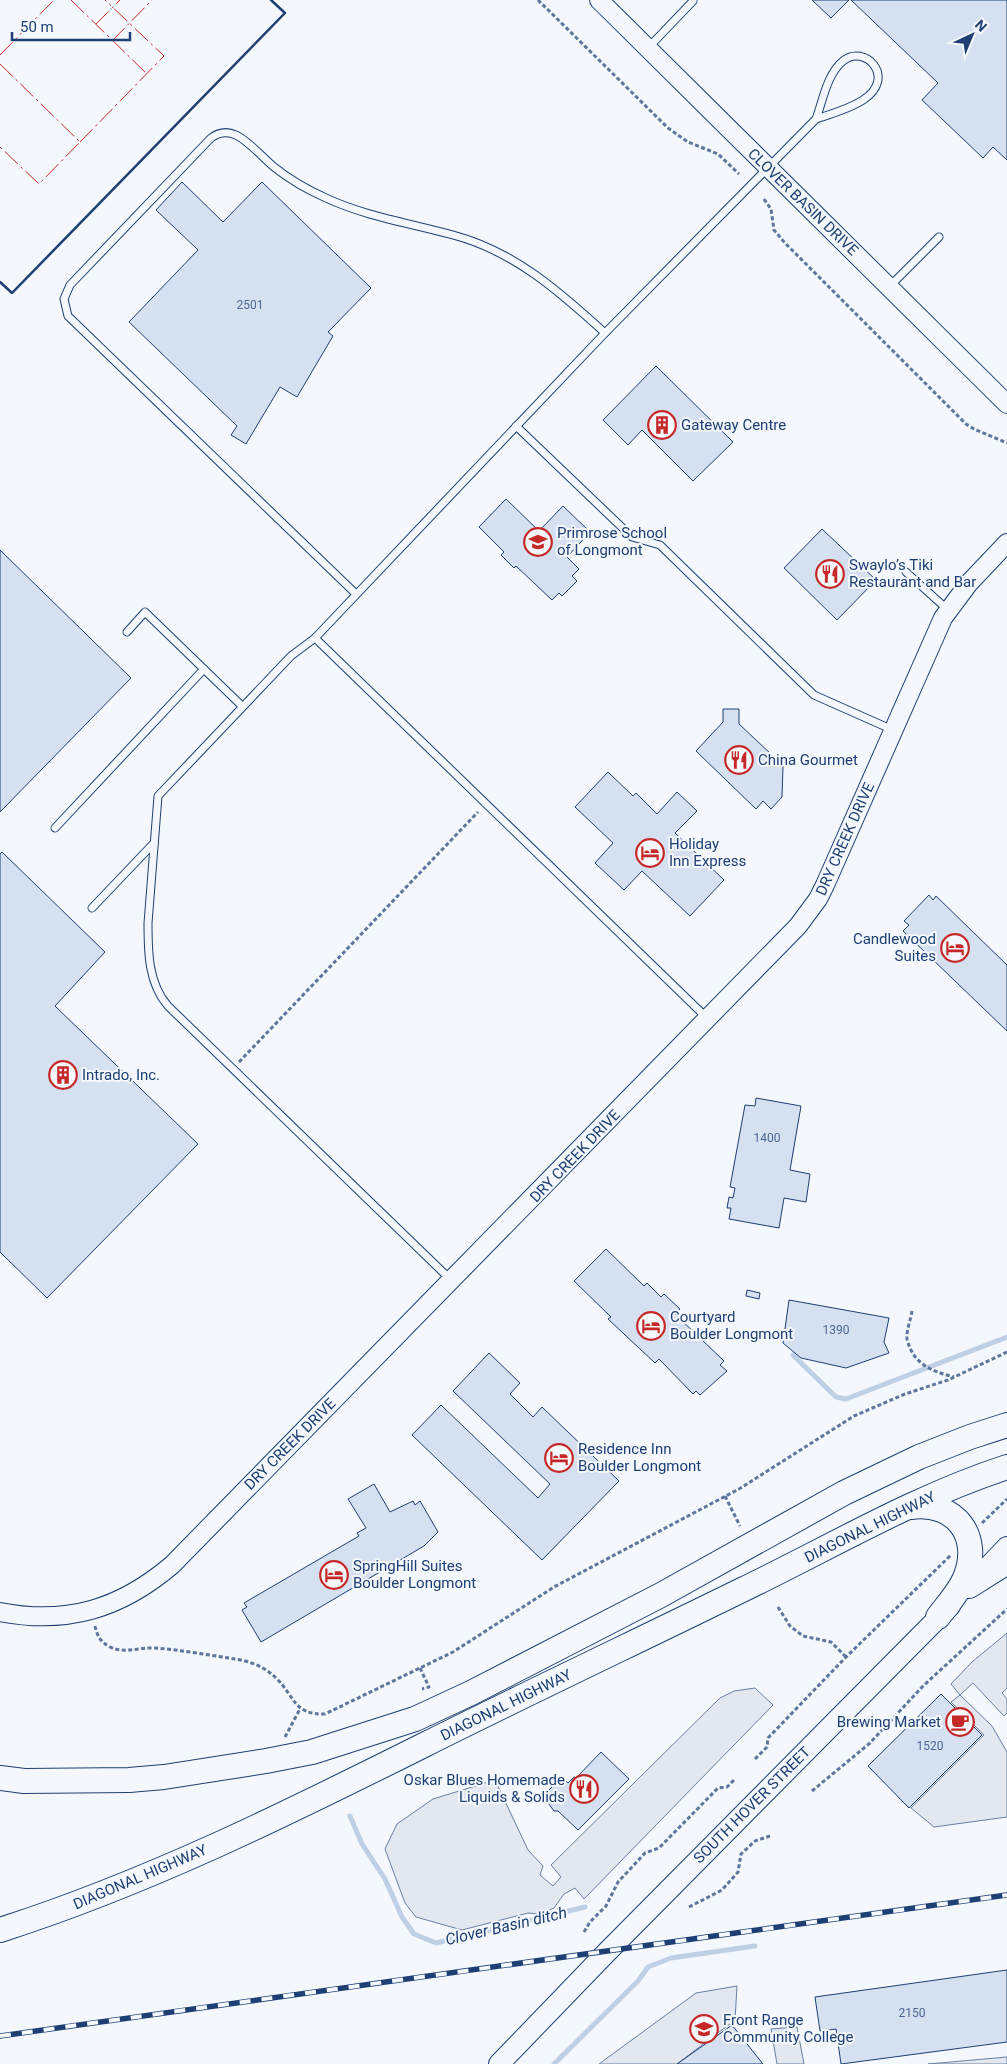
<svg xmlns="http://www.w3.org/2000/svg" width="1007" height="2064" font-family="Roboto,sans-serif">
<rect width="100%" height="100%" fill="#f4f7fb"/>
<g fill="#e3e8f0" stroke="#687fa3">
<path d="M1007,1633V1688L1002,1693L1007,1699V1713L1004,1716L973,1683L960,1695L992,1726L1007,1752V1817L934,1827L911,1808L984,1735L951,1702L960,1695L951,1684L972,1662Z"/>
<path d="M755,1688L773,1705L584,1899L575,1888L564,1894L554,1908L541,1914L528,1913L462,1930L416,1917L405,1903L385,1849L397,1824L433,1799L495,1780L528,1850L543,1866L540,1875L553,1886L561,1877L551,1865L720,1698L734,1691Z"/>
<path d="M737,1986L735,2020L677,2064H599L696,1993Z"/>
<path d="M797,2027L804,2064H777L771,2029Z"/>
<path d="M1007,2057V2064H928Z"/>
</g>
<g fill="none" stroke-linecap="round" stroke-linejoin="round">
<g stroke="#bed0e5" stroke-width="5">
<path d="M793,1355L836,1397L846,1399L1007,1337"/>
<path d="M350,1816L362,1844L385,1879L402,1917L414,1934L436,1943L585,1907"/>
<path d="M554,2064L638,1981L648,1967L671,1958L755,1946"/>
</g>
</g>
<g fill="#d5e0f0" stroke="#1d3f73">
<path d="M812,0H849L831,18Z"/>
<path d="M851,0H1007V160L993,147L983,158L922,100L938,83Z"/>
<path d="M182,182L223,222L262,182L371,288L328,332L333,336L297,397L280,387L246,444L231,435L237,426L129,322L198,250L156,210Z"/>
<path d="M656,366L733,442L693,481L642,430L628,445L603,420Z"/>
<path d="M506,499L539,531L563,506L590,532L567,557L579,569L572,576L577,581L562,596L559,593L552,600L516,566L514,568L501,555L504,552L479,527Z"/>
<path d="M822,529L876,580L837,620L784,568Z"/>
<path d="M0,550L131,678L0,812Z"/>
<path d="M723,709H739V724L772,755V766H783L782,797L771,809L763,801L756,809L696,751L723,722Z"/>
<path d="M608,772L633,796L636,793L657,814L677,792L697,811L675,833L724,880L690,916L642,871L624,890L595,863L613,843L575,807Z"/>
<path d="M2,852L105,952L55,1006L198,1144L47,1298L0,1252V854Z"/>
<path d="M929,895L933,900L936,896L1007,965V1031L903,931L909,925L904,921Z"/>
<path d="M756,1098L801,1106L790,1170L810,1174L806,1202L784,1198L779,1228L729,1219L731,1208H727L729,1197L733,1198L735,1188L730,1187L745,1105L755,1106Z"/>
<path d="M606,1249L644,1286L647,1283L661,1297L664,1294L680,1309L675,1314L724,1361L720,1365L727,1371L700,1395L696,1391L693,1394L659,1359L655,1363L608,1319L611,1317L574,1281Z"/>
<path d="M747,1290L760,1293L759,1299L746,1296Z"/>
<path d="M789,1300L889,1318L884,1342L889,1353L846,1368L801,1358L783,1343Z"/>
<path d="M489,1353L520,1383L510,1394L533,1417L542,1407L619,1481L542,1560L412,1435L441,1405L538,1498L550,1484L453,1391Z"/>
<path d="M374,1484L390,1512L413,1501L415,1505L420,1501L438,1532L424,1546L261,1642L242,1610L247,1607L244,1603L359,1536L357,1533L366,1528L348,1499Z"/>
<path d="M941,1694L982,1735L909,1808L868,1766Z"/>
<path d="M601,1752L629,1779L578,1830L558,1811H554L543,1796L562,1777L568,1783L574,1777L576,1778Z"/>
<path d="M1007,1970V2042L841,2064L836,2029L820,2031L815,1997Z"/>
<path d="M732,2025L763,2064H677L711,2040Z"/>
</g>
<g fill="none" stroke-linecap="round" stroke-linejoin="round">
<defs>
<g id="service">
<path d="M648,48L693,1"/>
<path d="M890,286L939,237"/>
<path d="M516,426L632,537L660,545L814,695L893,730"/>
<path d="M906,572L948,610"/>
<path d="M356,594L68,316L64,299L70,285L211,138C219,132 227,131 236,135C250,142 262,157 274,167C289,179 308,190 326,198C367,217 410,223 453,235C514,251 560,292 605,333"/>
<path d="M127,632L145,612L242,706"/>
<path d="M315,638L708,1019"/>
<path d="M55,828L204,669"/>
<path d="M92,908L154,843"/>
<path d="M450,1279L168,1006C148,983 148,952 148,923L158,796L291,656L315,638L605,333L816,119C831,114 849,109 863,100C898,77 864,43 843,61C827,74 823,100 816,119"/>
</g>
<g id="tertiary">
<path d="M599,0L1007,404"/>
<path d="M0,1612C67,1625 120,1609 172,1565L798,926L818,899L825,885L943,618L969,583L1007,543"/>
</g>
<g id="secondary">
<path d="M984,1571L1007,1547"/>
<path d="M499,2064L608,1951L950,1606"/>
</g>
<g id="trunk">
<path d="M911,1507C956,1501 982,1537 965,1578C959,1592 947,1605 938,1617"/>
<path d="M969,1586L1007,1562"/>
<path d="M0,1778L24,1781L129,1780L164,1777L266,1761L312,1752L415,1719L471,1693L661,1595L844,1493L919,1457L970,1437L1007,1425"/>
<path d="M0,1930C147,1883 286,1814 424,1745C530,1692 638,1641 744,1589C831,1547 915,1497 1007,1467"/>
</g>
</defs>
<use href="#service" stroke="#1d3f73" stroke-width="9"/>
<use href="#tertiary" stroke="#1d3f73" stroke-width="20"/>
<use href="#secondary" stroke="#1d3f73" stroke-width="22"/>
<use href="#trunk" stroke="#1d3f73" stroke-width="26"/>
<g stroke="#5e769c" stroke-width="3" stroke-dasharray="4 2.5" stroke-linecap="butt">
<path d="M538,0L668,128L688,142L718,154L739,174"/>
<path d="M764,199L771,209L774,230L785,243L966,424L974,429L1007,443"/>
<path d="M239,1062L478,812"/>
<path d="M912,1311C911,1319 906,1331 907,1339C913,1364 931,1371 954,1377"/>
<path d="M725,1496L740,1526"/>
<path d="M982,1523L1007,1499"/>
<path d="M778,1607L790,1626L803,1636L831,1642L846,1657"/>
<path d="M95,1626C97,1635 100,1642 110,1647C125,1654 138,1647 155,1648C181,1650 209,1655 235,1659C250,1661 265,1667 276,1678C295,1696 293,1715 325,1714L453,1652L554,1587L739,1489L854,1416L905,1394L948,1380L1007,1352"/>
<path d="M420,1668L429,1687L422,1689"/>
<path d="M285,1737L300,1709"/>
<path d="M755,1759L767,1747L768,1738L846,1657L951,1555"/>
<path d="M812,1791L870,1743L923,1686L1007,1609"/>
<path d="M689,1907L722,1890L738,1872L741,1854L755,1841L770,1836"/>
<path d="M584,1932L590,1922L606,1906L618,1882L645,1853L659,1848L718,1788L727,1787L735,1779"/>
</g>
<use href="#service" stroke="#f4f7fb" stroke-width="7"/>
<use href="#tertiary" stroke="#f4f7fb" stroke-width="18"/>
<use href="#secondary" stroke="#f4f7fb" stroke-width="20"/>
<use href="#trunk" stroke="#f4f7fb" stroke-width="24"/>
<defs>
<path id="rail" d="M0,2036L1007,1895"/>
</defs>
<use href="#rail" stroke="#1d3f73" stroke-width="5.5"/>
<use href="#rail" stroke="#f4f7fb" stroke-width="4" stroke-dasharray="11" stroke-linecap="butt"/>
<path stroke="#1d3f73" stroke-width="2.5" d="M0,282L12,293L285,13L271,0"/>
<g stroke="#c62828" stroke-width="1" stroke-dasharray="18 4 2.5 4" stroke-linecap="butt">
<path d="M71,0L147,74"/>
<path d="M96,24L120,0"/>
<path d="M112,41L152,0"/>
<path d="M0,55L54,0"/>
<path d="M0,64L80,142L39,184L0,147"/>
<path d="M80,142L164,56L105,0"/>
</g>
</g>
<defs>
<symbol id="building-ring" viewBox="-11 -11 22 22"><circle r="9.5" fill="#f4f7fb" stroke="#c62828" stroke-width="1.5"/><path d="M-4-6H4V6H1V3H-1V6H-4ZM-2.5-4.3h1.7v1.8h-1.7ZM.8-4.3h1.7v1.8H.8ZM-2.5-1h1.7V.8h-1.7ZM.8-1h1.7V.8H.8Z" fill="#c62828"/></symbol>
<symbol id="school-ring" viewBox="-11 -11 22 22"><circle r="9.5" fill="#f4f7fb" stroke="#c62828" stroke-width="1.5"/><path d="M0-5L7-2L0 1L-7-2ZM-4 1L0 2.5L4 1V4Q0 6-4 4Z" fill="#c62828"/></symbol>
<symbol id="restaurant-ring" viewBox="-11 -11 22 22"><circle r="9.5" fill="#f4f7fb" stroke="#c62828" stroke-width="1.5"/><path d="M-5-6h1v4h1v-4h1v4h1v-4h1v5L-1.5 .5V6h-2V.5L-5-1ZM5-6V6H3V1.5H1.5Q1.5-4 5-6Z" fill="#c62828"/></symbol>
<symbol id="hotel-ring" viewBox="-11 -11 22 22"><circle r="9.5" fill="#f4f7fb" stroke="#c62828" stroke-width="1.5"/><path d="M-6-4.5h1.5V1H6V5H4.5V3h-9V5H-6ZM-4 0a1.8 1.8 0 1 1 3.6 0ZM.5 0V-2.5h3Q6-2.5 6 0Z" fill="#c62828"/></symbol>
<symbol id="cafe-ring" viewBox="-11 -11 22 22"><circle r="9.5" fill="#f4f7fb" stroke="#c62828" stroke-width="1.5"/><path d="M-5.5-4.5H6V0H3Q3 3.5 0 3.5H-2.5Q-5.5 3.5-5.5 0ZM3-3.2v2h1.7v-2ZM-6 4.5H4V6H-6Z" fill="#c62828"/></symbol>
<symbol id="university-ring" viewBox="-11 -11 22 22"><circle r="9.5" fill="#f4f7fb" stroke="#c62828" stroke-width="1.5"/><path d="M0-5L7-2L0 1L-7-2ZM-4 1L0 2.5L4 1V4Q0 6-4 4Z" fill="#c62828"/></symbol>
</defs>
<g fill-rule="evenodd">
<use href="#building-ring" x="646" y="409" width="32" height="32"/>
<use href="#school-ring" x="522" y="526" width="32" height="32"/>
<use href="#restaurant-ring" x="814" y="558" width="32" height="32"/>
<use href="#restaurant-ring" x="723" y="744" width="32" height="32"/>
<use href="#hotel-ring" x="634" y="837" width="32" height="32"/>
<use href="#hotel-ring" x="939" y="932" width="32" height="32"/>
<use href="#building-ring" x="47" y="1059" width="32" height="32"/>
<use href="#hotel-ring" x="635" y="1310" width="32" height="32"/>
<use href="#hotel-ring" x="543" y="1442" width="32" height="32"/>
<use href="#hotel-ring" x="318" y="1559" width="32" height="32"/>
<use href="#cafe-ring" x="944" y="1706" width="32" height="32"/>
<use href="#restaurant-ring" x="568" y="1773" width="32" height="32"/>
<use href="#university-ring" x="688" y="2013" width="32" height="32"/>
</g>
<g text-anchor="middle" dominant-baseline="central" stroke-width="4" stroke-linejoin="round" paint-order="stroke">
<g font-size="12" fill="#4b6792">
<text x="250" y="305">2501</text>
<text x="767" y="1138">1400</text>
<text x="836" y="1330">1390</text>
<text x="930" y="1746">1520</text>
<text x="912" y="2013">2150</text>
</g>
<g font-size="15" fill="#1d3f73" stroke="#f4f7fb">
<text transform="translate(803 202) rotate(44)">CLOVER BASIN DRIVE</text>
<text transform="translate(845 839) rotate(-66)">DRY CREEK DRIVE</text>
<text transform="translate(575 1156) rotate(-46)">DRY CREEK DRIVE</text>
<text transform="translate(290 1444) rotate(-45)">DRY CREEK DRIVE</text>
<text transform="translate(870 1527) rotate(-26)">DIAGONAL HIGHWAY</text>
<text transform="translate(506 1705) rotate(-26)">DIAGONAL HIGHWAY</text>
<text transform="translate(752 1805) rotate(-45)">SOUTH HOVER STREET</text>
<text transform="translate(140 1877) rotate(-23)">DIAGONAL HIGHWAY</text>
</g>
<g font-size="15" fill="#1d3f73" stroke="#f4f7fb" text-anchor="start">
<text x="681" y="425">Gateway Centre</text>
<text x="557" y="533">Primrose School<tspan x="557" dy="17">of Longmont</tspan></text>
<text x="849" y="565">Swaylo’s Tiki<tspan x="849" dy="17">Restaurant and Bar</tspan></text>
<text x="758" y="760">China Gourmet</text>
<text x="669" y="844">Holiday<tspan x="669" dy="17">Inn Express</tspan></text>
<text x="936" y="939" text-anchor="end">Candlewood<tspan x="936" dy="17">Suites</tspan></text>
<text x="82" y="1075">Intrado, Inc.</text>
<text x="670" y="1317">Courtyard<tspan x="670" dy="17">Boulder Longmont</tspan></text>
<text x="578" y="1449">Residence Inn<tspan x="578" dy="17">Boulder Longmont</tspan></text>
<text x="353" y="1566">SpringHill Suites<tspan x="353" dy="17">Boulder Longmont</tspan></text>
<text x="941" y="1722" text-anchor="end">Brewing Market</text>
<text x="565" y="1780" text-anchor="end">Oskar Blues Homemade<tspan x="565" dy="17">Liquids &amp; Solids</tspan></text>
<text x="723" y="2020">Front Range<tspan x="723" dy="17">Community College</tspan></text>
</g>
<g font-size="16" font-style="italic" fill="#1d3f73" stroke="#f4f7fb">
<text transform="translate(506 1926) rotate(-13)">Clover Basin ditch</text>
</g>
</g>
<g transform="translate(972 35) rotate(44)" stroke="#f4f7fb" stroke-width="4" paint-order="stroke">
<path d="M0-4L9 19L0 12L-9 19Z" fill="#1d3f73"/>
<text y="-8" font-size="14" font-weight="bold" text-anchor="middle" fill="#1d3f73">N</text>
</g>
<path d="M12 32v8h118v-8" fill="none" stroke="#1d3f73" stroke-width="2.5"/>
<text x="20" y="32" font-size="15" fill="#1d3f73" stroke="#f4f7fb" stroke-width="4" paint-order="stroke">50 m</text>
</svg>
